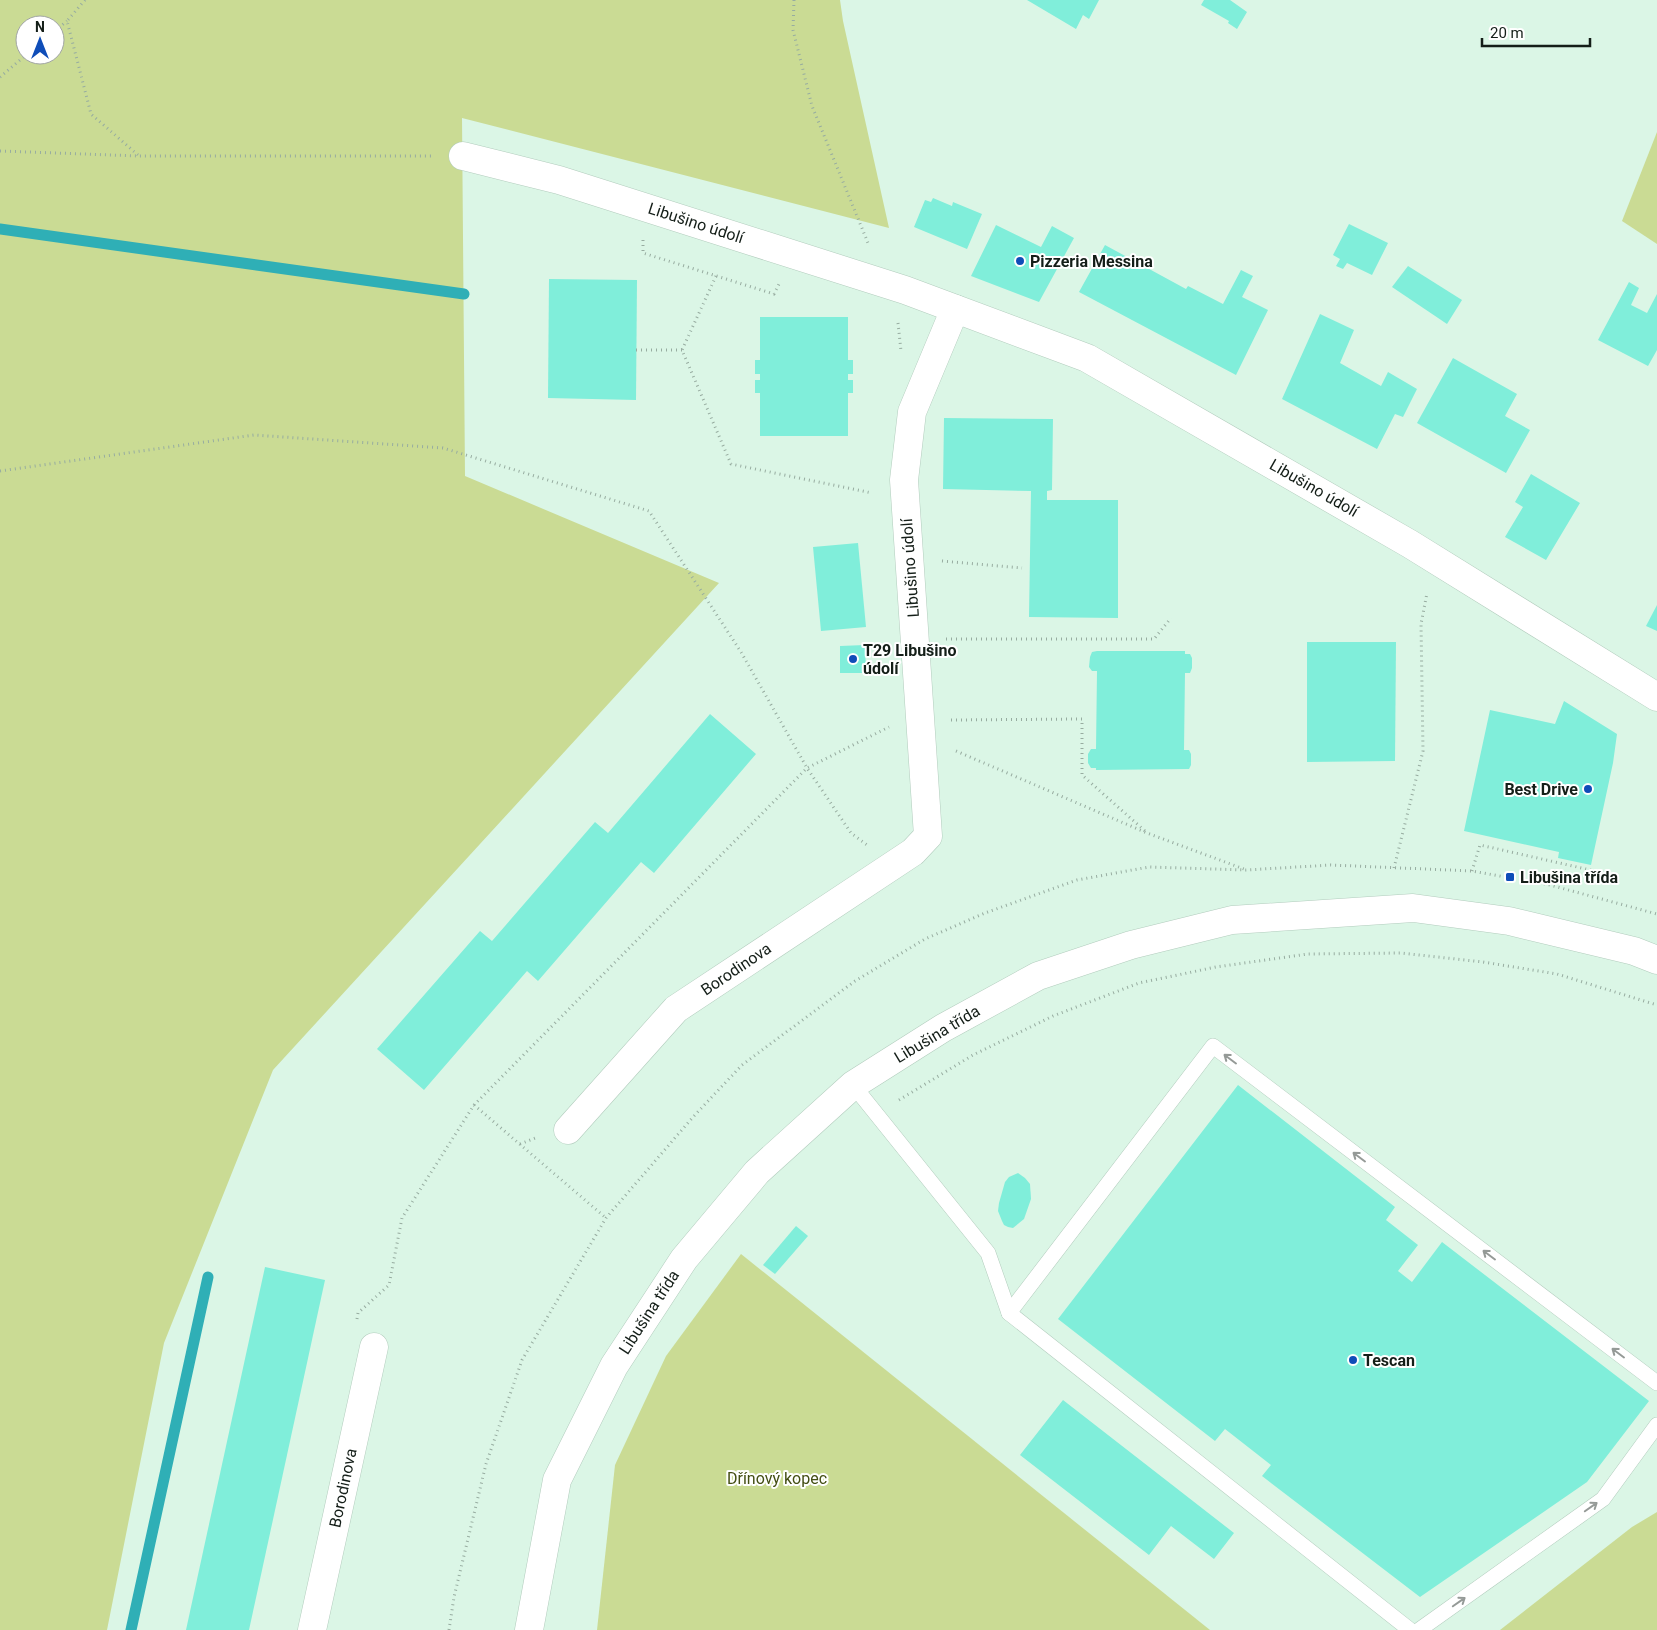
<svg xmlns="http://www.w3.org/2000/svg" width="1657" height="1630" font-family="Roboto,sans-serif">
<rect width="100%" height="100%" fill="#dbf6e6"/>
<g fill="#cadb94" fill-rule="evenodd">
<path d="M0,0H840L843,21L889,228L462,118L465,476L719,583L273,1070L164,1343L107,1630H0ZM25,25H55V55H25Z"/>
<path d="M1657,132V244L1622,221Z"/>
<path d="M741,1254L1210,1630H597L615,1465L666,1356Z"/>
<path d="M1657,1512V1630H1500L1632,1527Z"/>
</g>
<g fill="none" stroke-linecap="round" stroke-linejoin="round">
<g stroke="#2fafb6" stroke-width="11">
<path d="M0,229L464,294"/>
<path d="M131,1630L208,1277"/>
</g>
</g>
<g fill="#80eeda">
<path d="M1027,0H1099L1089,19L1083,15L1076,29Z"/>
<path d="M1204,0H1230L1247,12L1237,29L1228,23L1229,21L1201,5Z"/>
<path d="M933,198L952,206L953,202L982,214L967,249L914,227L925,200L931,202Z"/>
<path d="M1349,224L1388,243L1372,275L1347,263L1343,269L1336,266L1340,259L1333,255Z"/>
<path d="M996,225L1041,247L1052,226L1074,238L1039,302L971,276Z"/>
<path d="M1105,245L1186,289L1188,286L1223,304L1241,270L1253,276L1242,297L1268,310L1236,375L1079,292Z"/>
<path d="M1408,266L1462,300L1447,324L1392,287Z"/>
<path d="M549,279L637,280L636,400L548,398Z"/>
<path d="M1629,282L1639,288L1631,305L1647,313L1657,294V350L1648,366L1598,340Z"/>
<path d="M1320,314L1354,330L1340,363L1381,386L1388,372L1417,389L1403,417L1395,414L1377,449L1282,399Z"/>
<path d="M760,317H848V360H853V374H848V380H853V393H848V436H760V393H755V380H760V374H755V360H760Z"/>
<path d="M1453,358L1517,394L1505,416L1530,430L1506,473L1417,423Z"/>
<path d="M944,418L1053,419L1052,490L1047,491V500H1118V618L1029,617L1031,491L943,489Z"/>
<path d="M1531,474L1580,503L1546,560L1505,537L1523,507L1515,502Z"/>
<path d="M858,543L866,627L821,631L813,547Z"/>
<path d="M1657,605V631L1646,626Z"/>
<path d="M1307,642H1396L1395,761L1307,762Z"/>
<path d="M865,645L866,673H840V646Z"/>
<path d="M1097,651H1185V654H1190L1192,658V668L1190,673H1185L1184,750H1189L1191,754V765L1189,769L1096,770V768H1091L1088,763V754L1091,749H1096L1097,671H1092L1089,667L1090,657L1092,652Z"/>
<path d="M1564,701L1617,734L1613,763L1591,865L1558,858L1559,852L1464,831L1490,710L1555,724Z"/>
<path d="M710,714L756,754L654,873L641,862L538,981L527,971L424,1090L377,1049L480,931L492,941L595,822L608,833Z"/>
<path d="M1238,1085L1395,1207L1386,1220L1418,1245L1398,1271L1412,1282L1442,1242L1649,1401L1587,1482L1420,1597L1262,1476L1271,1465L1225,1429L1215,1441L1058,1319Z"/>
<path d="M1018,1173L1025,1178L1030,1184L1031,1199L1024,1219L1013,1228L1008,1227L1004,1225L1002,1221L998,1211L999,1203L1005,1182L1009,1177Z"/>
<path d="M796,1226L808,1236L775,1274L763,1265Z"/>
<path d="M265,1267L325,1280L249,1630H186Z"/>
<path d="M1063,1400L1234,1533L1214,1559L1171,1526L1149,1555L1020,1455Z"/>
</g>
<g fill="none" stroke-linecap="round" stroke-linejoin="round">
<defs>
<g id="service">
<path d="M853,1085L988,1253L1009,1313L1410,1630"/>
<path d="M1009,1313L1213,1046L1657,1383"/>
<path d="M1419,1630L1603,1499L1657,1425"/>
</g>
<g id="minor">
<path d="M463,156L559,180L905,290L1087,358L1410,544L1657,697"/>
<path d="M568,1130L676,1009L913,852L928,836L904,480L912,412L955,309"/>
<path d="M312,1630L374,1347"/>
</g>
<path id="tertiary" d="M529,1630L557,1480L614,1366L684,1259L757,1172L853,1085L943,1028L1038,976L1131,945L1232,920L1413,908L1509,921L1634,951L1657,960"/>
</defs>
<use href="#service" stroke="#b2ccbd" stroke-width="16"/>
<use href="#minor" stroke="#b2ccbd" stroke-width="29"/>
<use href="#tertiary" stroke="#b2ccbd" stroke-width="29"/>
<g stroke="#97aca0" stroke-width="3" stroke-dasharray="1 4" stroke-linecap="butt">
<path d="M85,0L67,21L91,114L138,155"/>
<path d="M794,0L793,30L812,106L868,243"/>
<path d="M55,31L67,21"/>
<path d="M0,77L26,55"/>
<path d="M0,151L139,156H432"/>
<path d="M643,240V253L774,294L779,284"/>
<path d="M716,276L682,350L731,464L872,493"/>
<path d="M898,323L901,351"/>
<path d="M636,350H682"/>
<path d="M0,471L254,435L443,448L649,511L741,652L807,768L851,833L867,845"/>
<path d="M942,561L1022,568"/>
<path d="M946,639H1154L1171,618"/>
<path d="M951,720L1082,719V775L1145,831"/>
<path d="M956,751L1147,833L1244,869"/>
<path d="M1394,868L1423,751L1421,624L1427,593"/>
<path d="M1472,871L1480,845L1599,872"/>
<path d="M899,1100L973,1055L1053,1016L1139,983L1216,967L1308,954L1401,953L1483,962L1557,974L1657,1005"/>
<path d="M474,1105L606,1218"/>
<path d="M520,1144L538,1137"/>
<path d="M357,1319L358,1313L389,1285L402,1218L474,1105L807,768L889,727"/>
<path d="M449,1630L454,1597L486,1464L522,1360L606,1218L693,1117L742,1065L855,981L925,939L985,913L1077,880L1149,867L1246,870L1331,865L1472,871L1550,885L1657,914"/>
</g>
<use href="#service" stroke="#fff" stroke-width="15"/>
<use href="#minor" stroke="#fff" stroke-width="28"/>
<use href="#tertiary" stroke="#fff" stroke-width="28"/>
</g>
<defs><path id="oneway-shaft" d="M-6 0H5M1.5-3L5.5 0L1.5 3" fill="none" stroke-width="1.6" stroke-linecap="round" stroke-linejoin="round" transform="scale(1.25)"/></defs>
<g stroke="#959a97">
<use href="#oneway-shaft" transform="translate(1230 1059) rotate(-143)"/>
<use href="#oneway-shaft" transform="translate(1359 1157) rotate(-143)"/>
<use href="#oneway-shaft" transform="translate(1489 1255) rotate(-143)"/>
<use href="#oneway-shaft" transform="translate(1618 1353) rotate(-143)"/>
<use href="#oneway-shaft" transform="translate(1591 1507) rotate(-35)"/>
<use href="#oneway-shaft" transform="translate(1459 1602) rotate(-35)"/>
</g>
<g fill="#0f4db8" stroke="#fff" stroke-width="2">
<circle cx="1020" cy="261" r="5"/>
<circle cx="853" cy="659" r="5"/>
<circle cx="1588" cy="789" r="5"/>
<rect x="1505" y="872" width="10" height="10" rx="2.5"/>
<circle cx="1353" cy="1360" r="5"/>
</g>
<g text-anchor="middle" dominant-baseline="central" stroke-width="4" stroke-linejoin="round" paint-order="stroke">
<g font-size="16" fill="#141e18" stroke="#fff">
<text transform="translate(696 223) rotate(18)">Libušino údolí</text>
<text transform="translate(1314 488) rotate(30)">Libušino údolí</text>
<text transform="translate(910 568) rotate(-94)">Libušino údolí</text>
<text transform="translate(736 969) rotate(-34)">Borodinova</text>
<text transform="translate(937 1034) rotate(-31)">Libušina třída</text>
<text transform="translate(649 1312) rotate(-57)">Libušina třída</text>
<text transform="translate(343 1488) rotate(-78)">Borodinova</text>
</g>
<g font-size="16" font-weight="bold" fill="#141e18" stroke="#fff" text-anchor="start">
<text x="1030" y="261">Pizzeria Messina</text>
<text x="863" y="650">T29 Libušino<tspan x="863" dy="18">údolí</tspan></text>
<text x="1578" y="789" text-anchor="end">Best Drive</text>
<text x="1520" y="877">Libušina třída</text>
<text x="1363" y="1360">Tescan</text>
</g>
<g font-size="16" fill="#434e13" stroke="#fff">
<text x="777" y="1478">Dřínový kopec</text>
</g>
</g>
<g transform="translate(40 40)"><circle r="24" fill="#ffffff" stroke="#a1a5a3"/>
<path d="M0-4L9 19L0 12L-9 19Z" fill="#0f4db8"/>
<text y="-8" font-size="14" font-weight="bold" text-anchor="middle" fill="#141e18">N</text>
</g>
<path d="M1482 38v8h108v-8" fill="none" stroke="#141e18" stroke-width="2.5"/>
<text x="1490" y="38" font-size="15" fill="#141e18" stroke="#ffffff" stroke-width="4" paint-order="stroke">20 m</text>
</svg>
